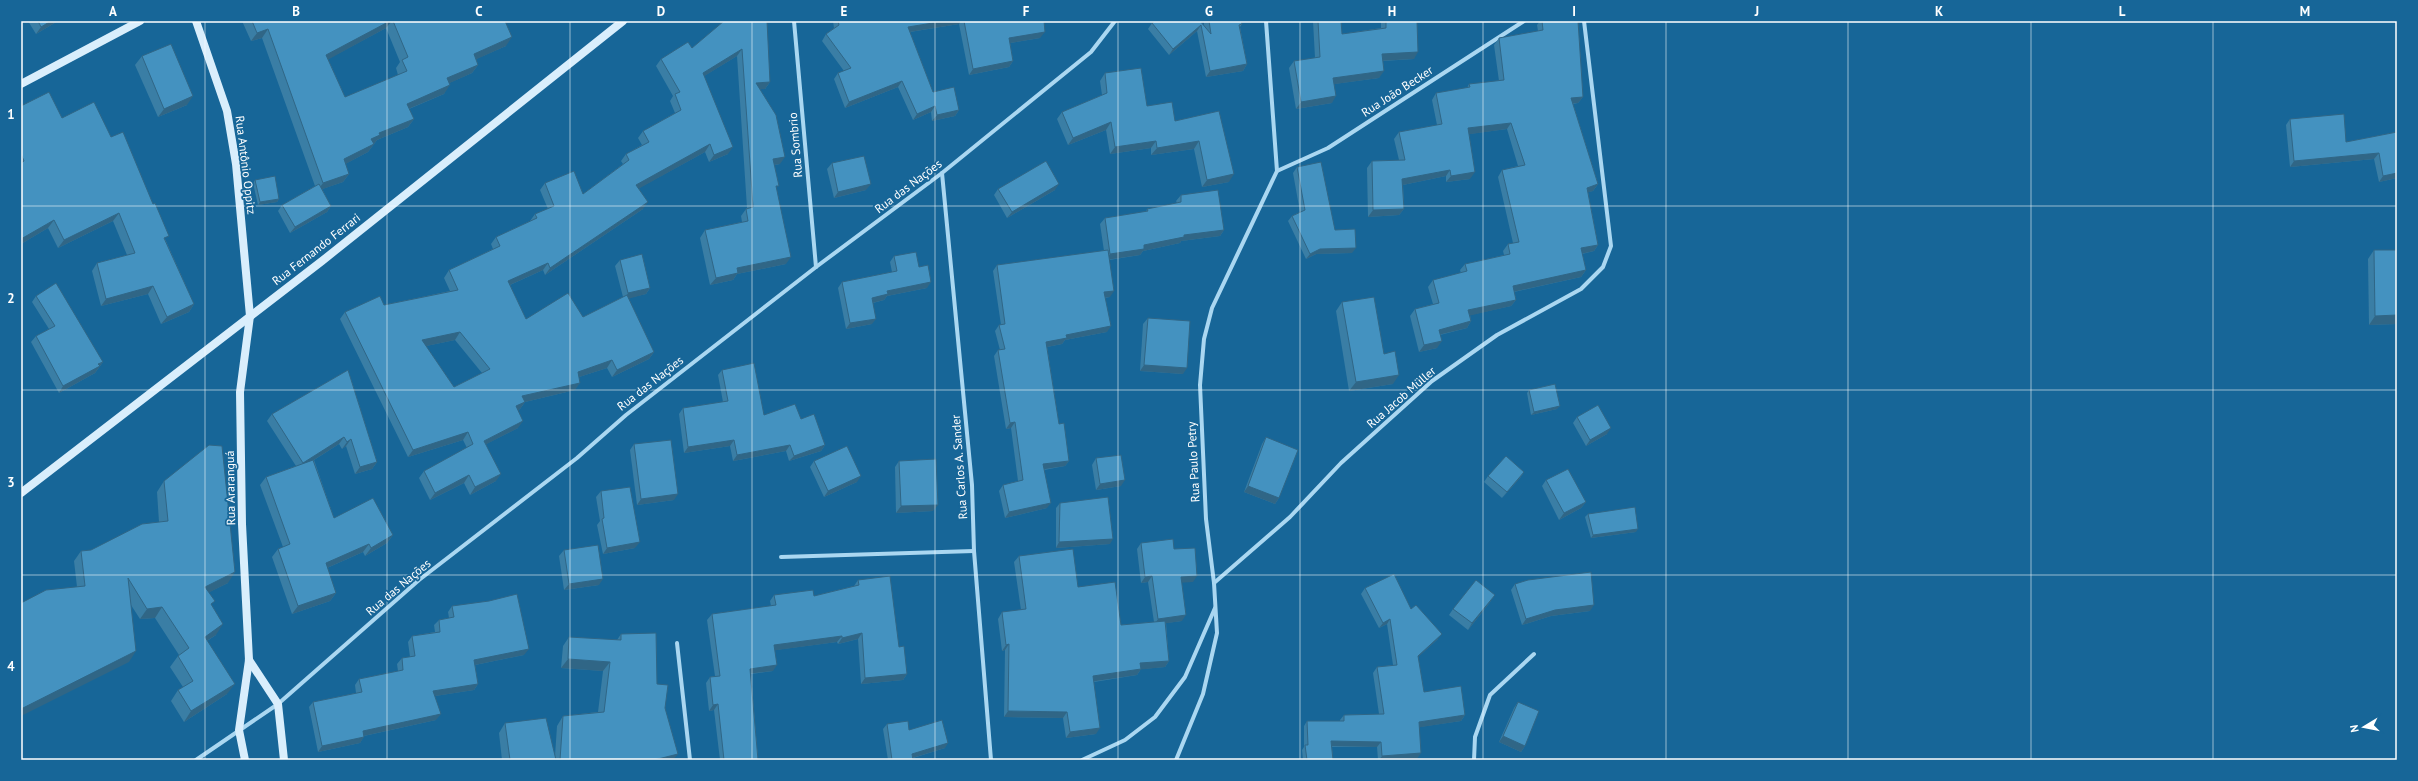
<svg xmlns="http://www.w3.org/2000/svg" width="2418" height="781" font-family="'PT Sans',sans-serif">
<rect width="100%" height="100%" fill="#176698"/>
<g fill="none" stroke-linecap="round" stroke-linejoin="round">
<g stroke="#aad7f1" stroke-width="4">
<path d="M794,21L816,267"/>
<path d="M1277,171L1328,148L1524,21"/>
<path d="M942,173L972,485L974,551L991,760"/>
<path d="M781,557L974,551"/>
<path d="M1214,583L1290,517L1341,463L1432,381L1497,335L1581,289L1603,267L1611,246L1584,21"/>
<path d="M677,643L690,760"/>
<path d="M196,760L278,704L419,580L577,458L626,415L816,267L942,173L1091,52L1115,21"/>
<path d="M1082,760L1125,740L1155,717L1185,677L1215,608"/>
<path d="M1176,760L1203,694L1217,633L1214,583L1206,519L1200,385L1204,339L1212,308L1277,171L1266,21"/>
<path d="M1474,760L1475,737L1490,695L1534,654"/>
</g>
<g stroke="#d9eefc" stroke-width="8">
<path d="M196,21L227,111L236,164L250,316L240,392L242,524L249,660L239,730L245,760"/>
<path d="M21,84L140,21"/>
<path d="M21,493L322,261L623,21"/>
<path d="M249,660L278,704L284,760"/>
</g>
</g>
<g fill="#3a7ea5" fill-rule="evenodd">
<path d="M28,21H58L36,34Z"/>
<path d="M242,21H505L506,46L476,59L478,65L472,73L449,83L444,94L409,109L414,119L408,127L377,140L368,152L345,164L349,174L343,182L322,189L331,206L327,212L290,233L278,211L282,205L315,186L262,38L251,41ZM386,28L400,62L396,68L398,75L345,97L328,59Z"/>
<path d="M724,21L770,82L765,89H760L780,164L775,165L776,189L786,264L737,274L733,280L710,285L700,238L705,230L742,222L741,216L746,209L747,208L737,56L704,76L728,154L709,162L705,152L639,188L643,209L545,275L543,270L510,285L526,319L583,317L623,297L615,266L620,260L650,288L646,294L628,298L654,352L649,359L612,377L607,368L579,377L575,390L525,402L520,409L518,410V428L486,444L496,481L470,495L464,483L430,500L419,478L424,471L467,448L463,440L408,457L340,319L345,312L384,305L450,291L444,278L449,270L493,249L491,244L496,237L530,221L535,214L548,209L540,190L545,183L583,194L623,164L621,161L626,154L642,145L638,138L643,131L675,113L670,101L673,96L656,66L661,59L692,48ZM455,340L482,373L454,387L426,346Z"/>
<path d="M833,21H1044L1040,38L1010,43L1013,61L1009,67L969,75L959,24L910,32L933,92L959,110L955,116L932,121L931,112L913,120L898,87L845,108L834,79L838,73L844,71L822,41L826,34L834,28Z"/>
<path d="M1155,21L1204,26V21H1241L1242,24L1240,27L1247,64L1243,71L1206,77L1197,31L1169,55L1148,29L1152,23Z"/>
<path d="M1313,21H1341L1342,34L1381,28V21H1417L1414,59L1383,61L1379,78L1334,84L1332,103L1296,109L1289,68L1294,61L1315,58Z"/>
<path d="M1540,21H1578L1583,97L1578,103L1573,104L1598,184L1593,191L1588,192L1598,245L1594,251L1582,254L1586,270L1581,277L1514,292L1516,300L1511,306L1470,315L1471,321L1467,328L1440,335L1437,348L1419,352L1410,316L1415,309L1433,304L1428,287L1433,280L1461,273L1460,270L1465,264L1504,255L1503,251L1508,244L1513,243L1498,177L1502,170L1518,166L1507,129L1469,134L1470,179L1446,182V176L1403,185L1404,209L1399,215L1368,217L1367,168L1372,161L1399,160L1394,139L1399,132L1437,125L1432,100L1436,93L1467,88L1469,84L1499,81L1494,45L1499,38L1538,31L1537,25Z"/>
<path d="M142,56L187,105L158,117L135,65Z"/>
<path d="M1105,73L1147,106L1175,121L1219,111L1229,182L1202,187L1194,149L1151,155V148L1110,154L1106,130L1068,145L1057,119L1062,112L1102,95L1100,81Z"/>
<path d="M21,106L62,118L111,137L166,241L194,304L189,312L161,324L148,294L101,306L92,271L97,263L127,255L113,221L58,248L48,228L21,244Z"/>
<path d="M2290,119L2346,142L2397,132V178L2379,182L2374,159L2290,167L2286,125Z"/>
<path d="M832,163L866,190L834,198L827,169Z"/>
<path d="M1297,167L1335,230L1352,253L1316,254L1306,259L1288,221L1292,216L1300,212L1293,173Z"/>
<path d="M255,180L279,199L277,202L258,205L253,183Z"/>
<path d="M998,189L1055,190L1007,218L994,195Z"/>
<path d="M1181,195L1224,230L1220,236L1181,241L1180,243L1143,251L1140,255L1109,260L1110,297L1105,298L1107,332L1065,340L1062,344L1047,347L1059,424L1069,461L1065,466L1044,470L1047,508L1005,518L999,491L1003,485L1018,481L1011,428L1006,429L994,356L998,350H1000L995,331L999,325H1001L993,271L997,265L1104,251L1100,224L1105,218L1146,212L1147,209L1177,203L1176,201Z"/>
<path d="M2374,250L2397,324L2369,325L2368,259Z"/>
<path d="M894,256L919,267L927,288L887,296L884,300L873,303L872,324L846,329L838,288L842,282L892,272L890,262Z"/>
<path d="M36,296L103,362L95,373L59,393L31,342L36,336L49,329L32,302Z"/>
<path d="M1342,302L1384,354L1393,384L1349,391L1336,311Z"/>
<path d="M1148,318L1183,374L1140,371L1143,324Z"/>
<path d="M348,370L377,462L372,469L355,474L346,446L342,449L339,444L314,460L334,518L393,535L387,543L365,556L363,552L327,568L336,593L330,601L292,614L272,557L278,549L283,547L260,485L266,477L296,466L267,421L272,414Z"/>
<path d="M722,370L764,415L801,419L825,445L821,451L789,461L786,451L733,461L730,446L684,453L679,414L683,408L723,402L718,375Z"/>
<path d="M1529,390L1557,409L1531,415L1527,393Z"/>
<path d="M1577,417L1607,434L1586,446L1573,423Z"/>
<path d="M1266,437L1279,498L1275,504L1244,492L1262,444Z"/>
<path d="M634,444L674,500L637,505L630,450Z"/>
<path d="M1096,458L1121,486L1096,490L1092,465Z"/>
<path d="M814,461L857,482L824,497L810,467Z"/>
<path d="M899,461L933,511L896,513L895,467Z"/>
<path d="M1524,472L1520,478L1502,498L1484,482L1488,476Z"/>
<path d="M1546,480L1586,502L1581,508L1559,520L1542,486Z"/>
<path d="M164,481L228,583L209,592L216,635L207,641L227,694L184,722L171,701L178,690L183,687L170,667L178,656L179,655L155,618L140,619L131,605L129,662L77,587L74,561L81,551L91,550L159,522L157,492Z"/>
<path d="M601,491L635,548L603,554L597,525L600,521L596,497Z"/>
<path d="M1060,503L1110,544L1056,548V508Z"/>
<path d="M1588,514L1636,532L1591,538L1585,517Z"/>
<path d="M1141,543L1174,549L1193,582H1182V621L1166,623L1169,661L1165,667L1141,669L1137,675L1094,682L1096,734L1066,738L1063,718L1004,717L1005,650L1002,651L998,619L1002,612L1021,610L1014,562L1019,556L1078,587L1121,625L1154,622L1148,582L1141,583L1137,549Z"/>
<path d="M564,550L599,585L564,590L559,556Z"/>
<path d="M858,580L899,647L907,674L903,680L861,684L858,639L838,644L837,642L775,650L773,671L751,674L758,760H720L714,710L709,711L706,683L710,677L715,676L707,620L712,614L771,606L770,601L774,595L814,596L854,586Z"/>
<path d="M1515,584L1590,611L1551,616L1522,625L1511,590Z"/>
<path d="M1365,588L1411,609L1438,639L1418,657L1424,692L1465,715L1461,721L1419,727L1417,759L1402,760H1378L1377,747H1332L1333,760H1303L1302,750L1304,747V726L1307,721H1340V720L1344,715L1379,714L1373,673L1377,667L1393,665L1387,624L1379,628L1361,594Z"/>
<path d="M1491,601L1468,630L1449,615L1453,609Z"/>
<path d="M452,606L524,655L475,665L478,684L474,690L435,696L436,720L364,736L360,743L318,752L309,707L313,702L356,693L355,685L359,679L398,671L397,664L402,658L410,657L408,642L412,636L435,632L434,625L439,620L449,618L448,612Z"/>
<path d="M621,634L657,684L665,708L673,760H502L499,733L505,723L555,756L557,726L563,716L598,712L603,671L561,668L563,646L569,637L617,640Z"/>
<path d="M1518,702L1525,746L1521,752L1499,742L1514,708Z"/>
<path d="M887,724L909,730L945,748L913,758V760H888L883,729Z"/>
</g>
<g fill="#306686">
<path d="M51,21H58L36,34L41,27Z"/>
<path d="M390,21H392L386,28L320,64L326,55Z"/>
<path d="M945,21H961L959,24L903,33L908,27Z"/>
<path d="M1201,25L1197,31L1169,55L1173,49Z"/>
<path d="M268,29L262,38L251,41L257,33Z"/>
<path d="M1045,32L1040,38L1004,44L1009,38Z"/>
<path d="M512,37L506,46L468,63L474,54Z"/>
<path d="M742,49L737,56L698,80L703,73Z"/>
<path d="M1418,52L1414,59L1377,61L1382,54Z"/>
<path d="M1013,61L1009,67L969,75L973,69Z"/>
<path d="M1247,64L1243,71L1206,77L1210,71Z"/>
<path d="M478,65L472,73L441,87L447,78Z"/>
<path d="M1384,71L1379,78L1328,85L1333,78Z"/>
<path d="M902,81L898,87L845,108L849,102Z"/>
<path d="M770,82L765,89L751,90L756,83Z"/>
<path d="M450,85L444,94L401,112L407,104Z"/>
<path d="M193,96L187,105L158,117L164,109Z"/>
<path d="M1336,96L1332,103L1296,109L1301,102Z"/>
<path d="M1583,97L1578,103L1566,104L1571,98Z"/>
<path d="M935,106L931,112L913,120L917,114Z"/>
<path d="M959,110L955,116L932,121L937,115Z"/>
<path d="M414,119L408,127L377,140L368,152L338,168L344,159L379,133Z"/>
<path d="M1111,122L1106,130L1068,145L1073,138Z"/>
<path d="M1511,123L1507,129L1464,135L1468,128Z"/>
<path d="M1156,141L1151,148L1110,154L1115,147Z"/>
<path d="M1199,141L1194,149L1151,155L1157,148Z"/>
<path d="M710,144L705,152L631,193L636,185Z"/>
<path d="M733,147L728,154L709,162L714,155Z"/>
<path d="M2379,153L2374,159L2290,167L2294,161Z"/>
<path d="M785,157L780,164L768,166L773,159Z"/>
<path d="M1450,170L1446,176L1398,186L1402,179Z"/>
<path d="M1475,172L1470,179L1446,182L1451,176Z"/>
<path d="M2397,173V178L2379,182L2383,176Z"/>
<path d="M349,174L343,182L317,191L323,183Z"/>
<path d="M1234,174L1229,182L1202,187L1207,180Z"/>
<path d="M871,184L866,190L834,198L838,192Z"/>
<path d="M1059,184L1055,190L1007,218L1012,212Z"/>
<path d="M1598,184L1593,191L1582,194L1587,188Z"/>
<path d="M279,199L277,202L258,205L260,202Z"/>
<path d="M648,202L643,209L545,275L550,268Z"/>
<path d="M331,206L327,212L290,233L295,227Z"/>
<path d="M1404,209L1399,215L1368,217L1373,210Z"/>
<path d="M119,213L113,221L58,248L64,240Z"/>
<path d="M54,220L48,228L21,244V239Z"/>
<path d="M1224,230L1220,236L1181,241L1180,243L1143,251L1140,255L1106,260L1110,254L1184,235Z"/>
<path d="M1598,245L1594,251L1576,255L1581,248Z"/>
<path d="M1356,248L1352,253L1316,254L1306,259L1310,254L1320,249Z"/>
<path d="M791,257L786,264L737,274L733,280L710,285L716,278L737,268Z"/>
<path d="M548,263L543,270L503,288L508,281Z"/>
<path d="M1586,270L1581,277L1508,293L1513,286Z"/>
<path d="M931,282L927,288L887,296L884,300L868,304L872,298L887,291Z"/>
<path d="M153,286L148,294L101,306L106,299Z"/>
<path d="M650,288L646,294L624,300L628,293Z"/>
<path d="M1114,291L1110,297L1100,298L1104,292Z"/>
<path d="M1516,300L1511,306L1464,317L1468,310Z"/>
<path d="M194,304L189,312L161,324L167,317Z"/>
<path d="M2397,315V324L2369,325L2375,316Z"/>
<path d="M876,319L872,324L846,329L850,323Z"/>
<path d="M1471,321L1467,328L1434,336L1439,330Z"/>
<path d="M1111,326L1107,332L1065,340L1062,344L1042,348L1046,342L1066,335Z"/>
<path d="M460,332L455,340L417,348L422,340Z"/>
<path d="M1442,341L1437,348L1419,352L1424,345Z"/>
<path d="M654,352L649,359L612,377L617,370Z"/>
<path d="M612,360L607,368L573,379L578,372Z"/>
<path d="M103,362L95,373L59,393L63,386Z"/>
<path d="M1144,365L1187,368L1183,374L1140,371Z"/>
<path d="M1399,375L1393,384L1349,391L1356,382Z"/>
<path d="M580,383L575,390L525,402L520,409L511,414L522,396Z"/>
<path d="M1560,406L1557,409L1531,415L1534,412Z"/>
<path d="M523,421L518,428L479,448L484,441Z"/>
<path d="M1015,422L1011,428L1006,429L1010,423Z"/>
<path d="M1611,428L1607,434L1586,446L1590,440Z"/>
<path d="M468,432L463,440L408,457L413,450Z"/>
<path d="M344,437L339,444L298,470L303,463Z"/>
<path d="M351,439L346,446L342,449L347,442Z"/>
<path d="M734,440L730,446L684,453L688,447Z"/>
<path d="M790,445L786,451L733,461L737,455Z"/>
<path d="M825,445L821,451L789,461L794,456Z"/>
<path d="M1069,461L1065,466L1039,470L1043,464Z"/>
<path d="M377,462L372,469L355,474L360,467Z"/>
<path d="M1524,472L1520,478L1502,498L1507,492Z"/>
<path d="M501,474L496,481L470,495L475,487Z"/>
<path d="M469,475L464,483L430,500L435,493Z"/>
<path d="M861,476L857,482L824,497L828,491Z"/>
<path d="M1125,480L1121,486L1096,490L1100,484Z"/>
<path d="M1248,486L1279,498L1275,504L1244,492Z"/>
<path d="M678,494L674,500L637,505L641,499Z"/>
<path d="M1586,502L1581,508L1559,520L1564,513Z"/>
<path d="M1051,503L1047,508L1005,518L1009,512Z"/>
<path d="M938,505L933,511L896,513L901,506Z"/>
<path d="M1638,529L1636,532L1591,538L1593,535Z"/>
<path d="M393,535L387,543L365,556L371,548Z"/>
<path d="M1113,539L1110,544L1056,548L1059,542Z"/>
<path d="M640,542L635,548L603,554L607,548Z"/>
<path d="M369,544L363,552L320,571L326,563Z"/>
<path d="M235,572L228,583L198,598L205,587Z"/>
<path d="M1152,576L1148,582L1141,583L1145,577Z"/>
<path d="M1197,576L1193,582L1177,583L1181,577Z"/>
<path d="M603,579L599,585L564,590L569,584Z"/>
<path d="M336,593L330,601L292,614L298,606Z"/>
<path d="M1495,595L1491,601L1468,630L1472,623Z"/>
<path d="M1594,605L1590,611L1551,616L1522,625L1526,619L1555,610Z"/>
<path d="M162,607L155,618L140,619L147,609Z"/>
<path d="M1186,615L1182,621L1154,625L1158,619Z"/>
<path d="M1390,619L1387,624L1379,628L1383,623Z"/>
<path d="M223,624L216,635L197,647L205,637Z"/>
<path d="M862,633L858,639L838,644L842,638Z"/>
<path d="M1442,634L1438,639L1414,661L1418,656Z"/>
<path d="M842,636L837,642L770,651L774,645Z"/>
<path d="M1009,644L1005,650L1002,651L1006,645Z"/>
<path d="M529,649L524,655L470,666L474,660Z"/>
<path d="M136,651L129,662L21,716V709Z"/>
<path d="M568,659L610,662L603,671L561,668Z"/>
<path d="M1169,661L1165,667L1136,670L1140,663Z"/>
<path d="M777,665L773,671L746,674L750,669Z"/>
<path d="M1141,669L1137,675L1089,682L1093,676Z"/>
<path d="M907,674L903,680L861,684L865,678Z"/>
<path d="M235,684L227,694L184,722L191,711Z"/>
<path d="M478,684L474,690L429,697L433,691Z"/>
<path d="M718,704L714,710L709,711L713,705Z"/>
<path d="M1008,711L1067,712L1063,718L1004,717Z"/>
<path d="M441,714L436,720L359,737L363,731Z"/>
<path d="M1465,715L1461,721L1415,728L1419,722Z"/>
<path d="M1100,728L1096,734L1066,738L1070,732Z"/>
<path d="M1503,736L1525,746L1521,752L1499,742Z"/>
<path d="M364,737L360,743L318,752L322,746Z"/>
<path d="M1331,741L1381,742L1377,747L1327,746Z"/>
<path d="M948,743L945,748L909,759L912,754Z"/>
<path d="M1421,753L1417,759L1402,760H1379L1382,756Z"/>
<path d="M678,754L673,760H654Z"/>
</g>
<g fill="#4492c0" stroke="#306686" fill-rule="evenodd">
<path d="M38,21H51L41,27Z"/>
<path d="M252,21H390L326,55L345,97L407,71L402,60L408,57L393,21H505L512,37L474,54L478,65L447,78L450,85L407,104L414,119L379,133L380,135L371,139L374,144L344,159L349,174L323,183L268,29L257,33Z"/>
<path d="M724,21H767L770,82L756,83L776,115L785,157L773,159L779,186H776L791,257L737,268L738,273L716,278L705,230L748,221L746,209L753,207L742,49L703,73L733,147L714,155L710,144L636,185L648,202L550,268L548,263L508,281L526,319L568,293L583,317L627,295L654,352L617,370L612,360L578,372L580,383L522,396L525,402L516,406L523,421L484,441L501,474L475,487L469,475L435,493L424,471L473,444L468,432L413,450L345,312L380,296L384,305L458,290L449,270L500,246L496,237L537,218L535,214L554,206L545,183L574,171L583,194L629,160L626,154L649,142L643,131L681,110L675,94L680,92L661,59L688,42L692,48ZM460,332L490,369L454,387L422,340Z"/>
<path d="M838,21H945L908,27L933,92L954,87L959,110L937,115L935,106L917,114L902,81L849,102L838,73L851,68L826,34L839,25Z"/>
<path d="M964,21H1044L1045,32L1009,38L1013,61L973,69Z"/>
<path d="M1155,21H1200L1211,34L1209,21H1241L1242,24L1239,25L1247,64L1210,71L1201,25L1173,49L1152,23Z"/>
<path d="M1318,21H1341L1342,34L1386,28V21H1417L1418,52L1382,54L1384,71L1333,78L1336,96L1301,102L1294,61L1320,57Z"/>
<path d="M1542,21H1578L1583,97L1571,98L1598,184L1587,188L1598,245L1581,248L1586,270L1513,286L1516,300L1468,310L1471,321L1439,330L1442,341L1424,345L1415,309L1439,303L1433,280L1467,271L1465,264L1510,254L1508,244L1519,242L1502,170L1525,165L1511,123L1468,128L1475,172L1451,176L1450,170L1402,179L1404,209L1373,210L1372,161L1405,160L1399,132L1442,124L1436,93L1470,87L1469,84L1504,80L1499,38L1543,30Z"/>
<path d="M171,44L193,96L164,109L142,56Z"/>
<path d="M1141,68L1147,106L1172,102L1175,121L1219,111L1234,174L1207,180L1199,141L1157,148L1156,141L1115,147L1111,122L1073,138L1062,112L1107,93L1105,73Z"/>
<path d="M49,92L62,118L94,102L111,137L123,132L153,204L155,203L169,236L164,238L194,304L167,317L153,286L106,299L97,263L135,253L119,213L64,240L54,220L21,239V163L24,161L21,154V106Z"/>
<path d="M2344,114L2346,142L2397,132V173L2383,176L2379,153L2294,161L2290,119Z"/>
<path d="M864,156L871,184L838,192L832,163Z"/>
<path d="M1046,161L1059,184L1012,212L998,189Z"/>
<path d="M1321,162L1335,230L1355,229L1356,248L1320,249L1310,254L1292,216L1305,210L1297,167Z"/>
<path d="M275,176L279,199L260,202L255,180Z"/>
<path d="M319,184L331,206L295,227L282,205Z"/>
<path d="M1218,190L1224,230L1184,235V237L1144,245V249L1110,254L1105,218L1148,211L1147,209L1181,202V195Z"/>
<path d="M1108,250L1114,291L1104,292L1111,326L1066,335L1067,338L1046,342L1059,424L1064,423L1069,461L1043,464L1051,503L1009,512L1003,485L1023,480L1015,422L1010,423L998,350L1005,349L999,325L1005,324L997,265Z"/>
<path d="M2374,250H2397V315L2375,316Z"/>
<path d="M916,252L919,267L928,265L931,282L887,291L888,294L872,298L876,319L850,323L842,282L897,271L894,256Z"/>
<path d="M642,254L650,288L628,293L620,260Z"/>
<path d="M56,283L103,362L98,364L100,366L63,386L36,336L55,326L36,296Z"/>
<path d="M1374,297L1384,354L1395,351L1399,375L1356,382L1342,302Z"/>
<path d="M1148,318L1190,321L1187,368L1144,365Z"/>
<path d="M754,363L764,415L795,404L801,419L814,414L825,445L794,456L790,445L737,455L734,440L688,447L683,408L728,401L722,370Z"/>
<path d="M348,370L377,462L360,467L351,439L347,442L344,437L303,463L272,414Z"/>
<path d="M1555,384L1560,406L1534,412L1529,390Z"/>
<path d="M1598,405L1611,428L1590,440L1577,417Z"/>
<path d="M1266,437L1298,450L1279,498L1248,486Z"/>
<path d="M671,440L678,494L641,499L634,444Z"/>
<path d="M209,445L222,446L235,572L205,587L215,601L211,604L223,624L205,637L235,684L191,711L178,690L193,681L178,656L189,648L162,607L147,609L128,578L136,651L21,709V603L46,590L85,586L81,551L91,550L142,524L168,521L164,481Z"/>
<path d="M847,446L861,476L828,491L814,461Z"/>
<path d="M1121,455L1125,480L1100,484L1096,458Z"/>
<path d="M1506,456L1524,472L1507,492L1488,476Z"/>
<path d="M936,459L938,505L901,506L899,461Z"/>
<path d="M313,460L334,518L373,498L393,535L371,548L369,544L326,563L336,593L298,606L278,549L290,544L266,477Z"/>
<path d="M1568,469L1586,502L1564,513L1546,480Z"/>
<path d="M630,487L640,542L607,548L602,519L604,518L601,491Z"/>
<path d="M1108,497L1113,539L1059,542L1060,503Z"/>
<path d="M1635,507L1638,529L1593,535L1588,514Z"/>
<path d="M1173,539L1174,549L1195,548L1197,576L1181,577L1186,615L1158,619L1152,576L1145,577L1141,543Z"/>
<path d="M598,545L603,579L569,584L564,550Z"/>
<path d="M1073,549L1078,587L1115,582L1121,625L1165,621L1169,661L1140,663L1141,669L1093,676L1100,728L1070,732L1067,712L1008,711L1009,644L1006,645L1002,612L1026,609L1019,556Z"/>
<path d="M1591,572L1594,605L1555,610L1526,619L1515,584L1528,580Z"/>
<path d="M1394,574L1411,609L1416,605L1442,634L1418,656L1424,692L1461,686L1465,715L1419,722L1421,753L1382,756L1381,742L1331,741L1333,760H1307L1305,745H1308L1307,721H1344V715L1384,714L1377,667L1397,665L1390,619L1383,623L1365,588Z"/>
<path d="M890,576L899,647L904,646L907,674L865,678L862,633L842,638V636L774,645L777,665L750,669L758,760H724L718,704L713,705L710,677L720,676L712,614L776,605L774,595L813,590L814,596L859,585L858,580Z"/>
<path d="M1476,580L1495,595L1472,623L1453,609Z"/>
<path d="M517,594L529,649L474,660L478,684L433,691L441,714L363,731L364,737L322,746L313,702L362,692L359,679L403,670L402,658L415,656L412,636L440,632L439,620L454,617L452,606L489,601Z"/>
<path d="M656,633L657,684L668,685L665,708L678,754L654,760H560L563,716L604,712L610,662L568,659L569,637L621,640V634Z"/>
<path d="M1518,702L1539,711L1525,746L1503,736Z"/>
<path d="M546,718L556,760H510L505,723Z"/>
<path d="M942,720L948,743L912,754L913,760H892L887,724L908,721L909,730Z"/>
</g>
<path fill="none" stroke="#fff" stroke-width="1" stroke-opacity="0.55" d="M205,21V760M387,21V760M570,21V760M752,21V760M935,21V760M1118,21V760M1300,21V760M1483,21V760M1666,21V760M1848,21V760M2031,21V760M2213,21V760M21,206H2397M21,390H2397M21,575H2397"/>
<g text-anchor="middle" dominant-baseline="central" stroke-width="3.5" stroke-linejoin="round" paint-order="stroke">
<g font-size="12" fill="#fff" stroke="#176698">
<text transform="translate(1397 91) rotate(-33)">Rua João Becker</text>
<text transform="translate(795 145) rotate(-95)">Rua Sombrio</text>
<text transform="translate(246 165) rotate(83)">Rua Antônio Oppitz</text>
<text transform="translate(908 186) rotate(-37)">Rua das Nações</text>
<text transform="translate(316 249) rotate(-38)">Rua Fernando Ferrari</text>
<text transform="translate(650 383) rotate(-38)">Rua das Nações</text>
<text transform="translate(1401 397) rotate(-41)">Rua Jacob Müller</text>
<text transform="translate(1193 462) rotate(-93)">Rua Paulo Petry</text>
<text transform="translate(959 467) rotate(-94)">Rua Carlos A. Sander</text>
<text transform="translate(230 488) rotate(-91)">Rua Araranguá</text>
<text transform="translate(398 587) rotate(-40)">Rua das Nações</text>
</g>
</g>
<rect width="2418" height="781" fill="none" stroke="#176698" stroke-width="44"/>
<g transform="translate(2364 727) rotate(260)" stroke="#176698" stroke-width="3" paint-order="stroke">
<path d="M0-3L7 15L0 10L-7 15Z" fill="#ffffff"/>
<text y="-6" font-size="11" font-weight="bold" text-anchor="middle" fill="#ffffff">N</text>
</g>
<rect x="22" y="22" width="2374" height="737" fill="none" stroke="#fff" stroke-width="1.5"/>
<g font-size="13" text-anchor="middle" font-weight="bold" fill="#fff">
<text x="113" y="16">A</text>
<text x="296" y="16">B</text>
<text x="479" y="16">C</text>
<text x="661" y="16">D</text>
<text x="844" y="16">E</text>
<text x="1026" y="16">F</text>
<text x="1209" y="16">G</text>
<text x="1392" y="16">H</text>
<text x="1574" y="16">I</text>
<text x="1757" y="16">J</text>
<text x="1939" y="16">K</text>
<text x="2122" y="16">L</text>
<text x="2305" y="16">M</text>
<text x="11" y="119">1</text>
<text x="11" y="303">2</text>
<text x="11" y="487">3</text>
<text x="11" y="671">4</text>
</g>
</svg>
